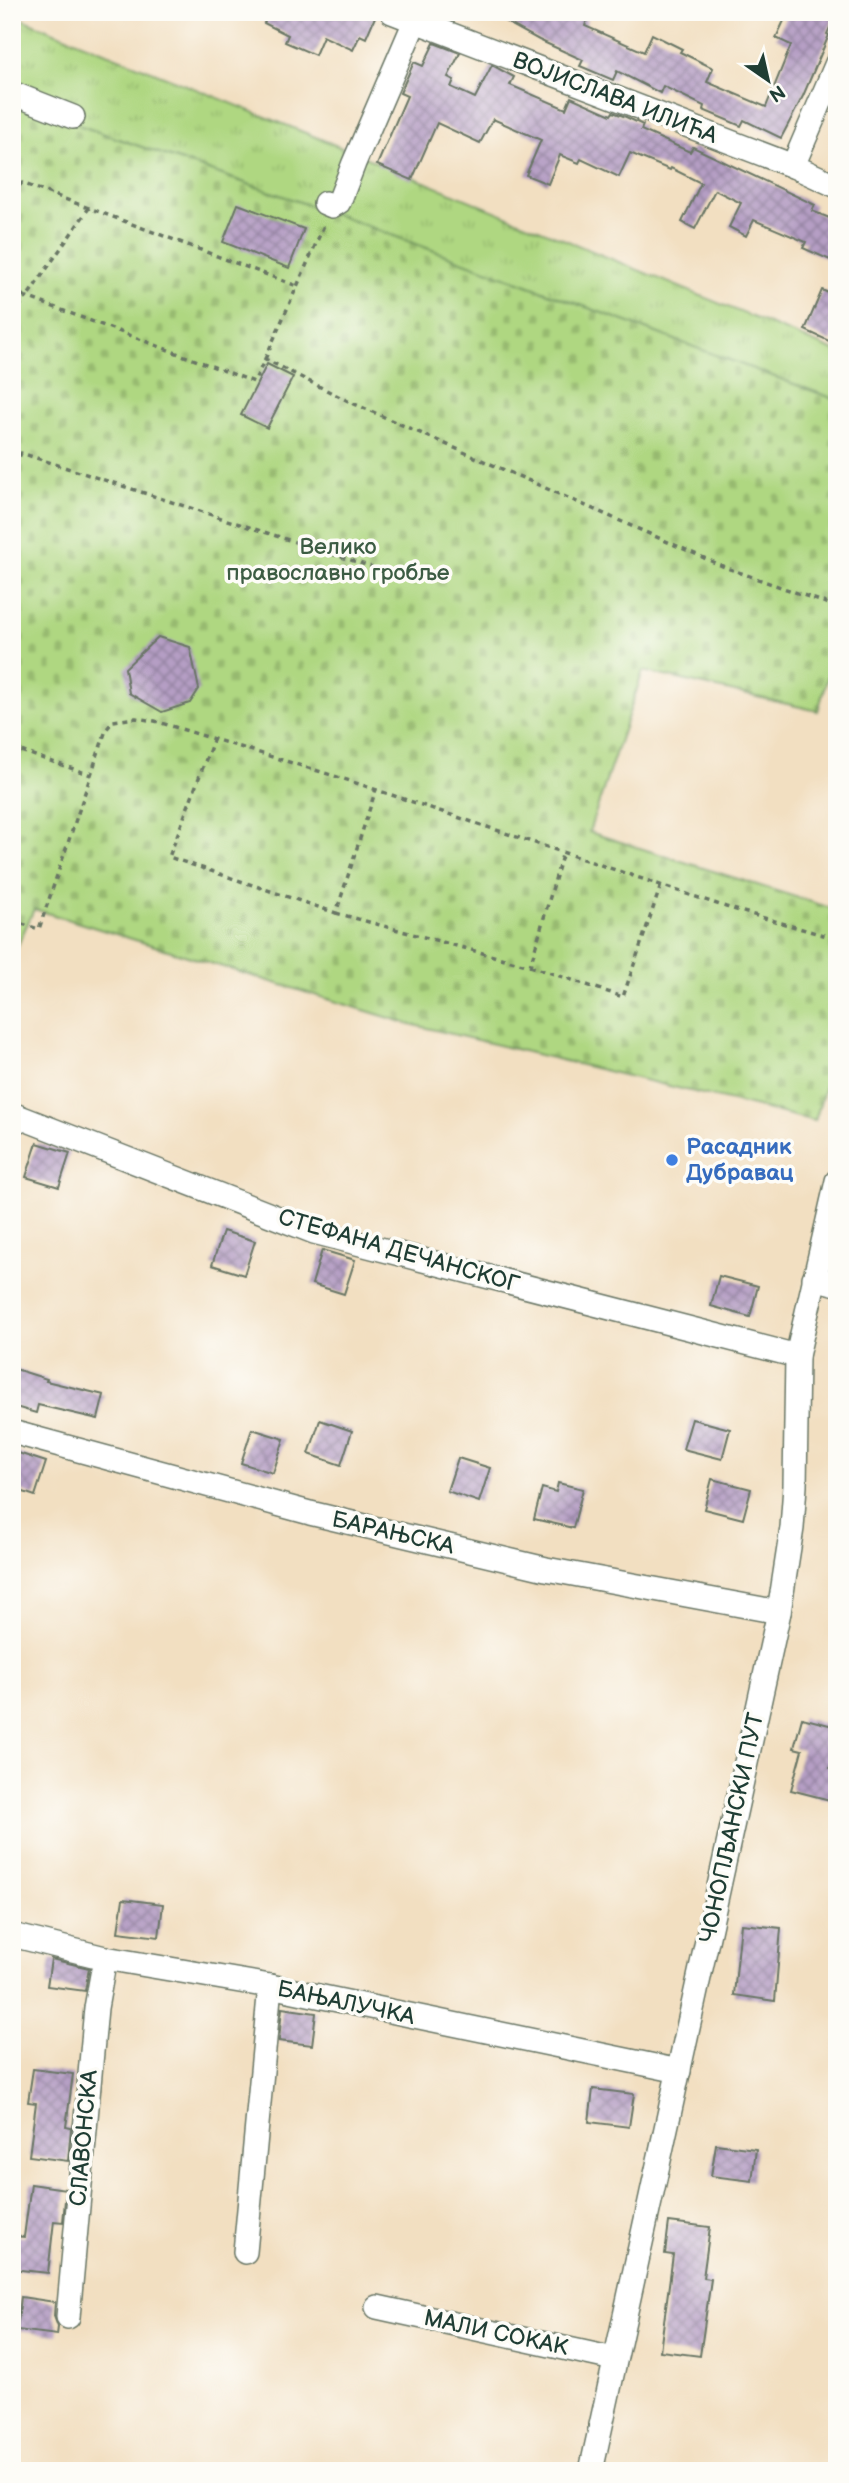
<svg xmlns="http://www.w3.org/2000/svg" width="849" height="2483" font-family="'Balsamiq Sans',sans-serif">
<defs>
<pattern id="grass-tufts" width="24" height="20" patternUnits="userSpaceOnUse" patternTransform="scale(1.75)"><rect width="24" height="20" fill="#afd781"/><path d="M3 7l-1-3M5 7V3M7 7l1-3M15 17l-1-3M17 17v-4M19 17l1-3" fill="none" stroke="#96b970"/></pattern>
<pattern id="cemetery-stones" width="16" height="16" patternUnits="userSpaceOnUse" patternTransform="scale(1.75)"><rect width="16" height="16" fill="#afd781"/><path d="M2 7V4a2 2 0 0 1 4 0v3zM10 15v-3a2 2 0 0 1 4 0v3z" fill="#96b970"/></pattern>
<pattern id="building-cross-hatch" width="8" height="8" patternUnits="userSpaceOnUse" patternTransform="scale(1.75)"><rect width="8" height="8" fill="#b59ec4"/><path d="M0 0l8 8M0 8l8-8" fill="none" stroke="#9382a0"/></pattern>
</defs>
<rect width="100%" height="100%" fill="#fdfcf7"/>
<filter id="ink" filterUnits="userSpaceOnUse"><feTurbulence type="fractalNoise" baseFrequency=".0143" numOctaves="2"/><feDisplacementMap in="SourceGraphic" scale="14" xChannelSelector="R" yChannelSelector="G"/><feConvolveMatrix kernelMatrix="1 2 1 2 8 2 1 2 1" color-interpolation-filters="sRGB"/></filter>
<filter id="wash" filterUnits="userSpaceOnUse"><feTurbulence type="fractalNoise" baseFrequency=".00686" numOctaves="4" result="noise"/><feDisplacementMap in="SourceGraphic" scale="28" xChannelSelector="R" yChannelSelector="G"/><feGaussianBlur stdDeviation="1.57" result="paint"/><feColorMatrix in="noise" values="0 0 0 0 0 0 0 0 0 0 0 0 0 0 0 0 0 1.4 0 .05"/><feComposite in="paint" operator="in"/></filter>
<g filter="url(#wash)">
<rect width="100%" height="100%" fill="#f2dfc1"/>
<path fill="url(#grass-tufts)" stroke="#678a5a" stroke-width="2" d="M12,15L318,138L837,352V400L340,216L12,102Z"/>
<path fill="url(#cemetery-stones)" stroke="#678a5a" stroke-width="2" d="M12,102L340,216L837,400V643L818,711L643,671L589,832L837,910V1045L815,1121L406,1023L34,909L12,958Z"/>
<g id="blocks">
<g fill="url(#building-cross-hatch)">
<path d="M269,12H364L375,17L366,38L360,35L353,50L323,36L315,55L285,42L288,35L264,23Z"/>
<path d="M488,12H570L587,20L585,26L644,52L652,34L682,49L680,52L713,68L707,82L766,107L791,45L776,38L788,12H837L827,34L829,35L803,96L781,138L744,120L741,126L703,110L704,106L663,86L660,93L617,71L613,80L580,66L583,60L539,40Z"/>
<path d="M434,43L460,53L448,77L454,80L451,87L475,98L492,65L514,77L510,85L566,109L571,97L611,115L613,112L626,117L643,125L641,130L690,152L693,147L815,205L812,211L837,221V263L803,248L806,242L754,220L746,236L729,227L741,203L715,190L695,229L682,222L701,183L671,168L670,170L630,153L619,177L581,159L579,163L560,155L548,184L526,175L541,140L493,119L480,143L437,123L412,180L377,165L407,96L400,93L414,62L423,66Z"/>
<path d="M238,204L304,229L289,268L223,242Z"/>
<path d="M822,290L837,297V330L831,342L805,330Z"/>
<path d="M267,364L293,377L267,428L241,415Z"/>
<path d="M158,637L190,647L199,689L190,703L162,712L129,693L125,668Z"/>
<path d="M37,1143L70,1153L59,1187L26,1177Z"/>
<path d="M223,1231L255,1241L244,1275L212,1265Z"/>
<path d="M322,1250L355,1260L344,1294L312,1284Z"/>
<path d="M719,1276L758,1286L750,1317L711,1306Z"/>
<path d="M12,1368L47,1379L46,1381L104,1395L98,1419L38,1405L36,1413L12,1406Z"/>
<path d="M692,1419L730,1429L722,1459L683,1449Z"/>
<path d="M320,1420L352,1431L341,1465L309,1454Z"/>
<path d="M252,1429L284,1439L273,1473L241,1463Z"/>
<path d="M12,1451L46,1462L35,1496L12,1488Z"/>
<path d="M458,1458L490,1468L479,1502L447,1491Z"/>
<path d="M712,1479L751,1489L743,1519L704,1509Z"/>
<path d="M558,1483L583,1489L573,1528L534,1519L542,1488L556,1492Z"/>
<path d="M802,1718L837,1727V1744L830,1768L837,1769V1774L830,1800L791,1790L802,1750L794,1748Z"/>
<path d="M123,1899L163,1904L159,1937L118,1932Z"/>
<path d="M741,1924L781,1928L775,2001L734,1995Z"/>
<path d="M51,1959L89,1968L85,1991L47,1986Z"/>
<path d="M282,2008L316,2013L312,2045L279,2041Z"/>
<path d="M33,2069L73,2074L66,2127L71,2128L68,2161L29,2156L36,2103L28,2102Z"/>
<path d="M593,2089L634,2094L629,2127L589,2122Z"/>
<path d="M716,2144L756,2149L752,2181L711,2176Z"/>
<path d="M31,2184L66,2189L63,2222L54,2221L48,2273L12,2269V2236L24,2237Z"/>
<path d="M669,2222L710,2227L703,2278L711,2279L700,2356L660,2351L673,2255L665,2254Z"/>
<path d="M21,2297L55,2302L54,2316L58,2327L57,2335L17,2330Z"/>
</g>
</g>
</g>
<g filter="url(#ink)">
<use href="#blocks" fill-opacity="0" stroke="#697665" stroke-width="2"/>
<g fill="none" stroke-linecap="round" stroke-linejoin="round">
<defs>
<g id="minor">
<path d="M392,12L793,166L837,186"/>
<path d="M12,93L73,117"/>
<path d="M793,166L837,63"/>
<path d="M325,203L332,206L339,202L354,163L419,12"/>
<path d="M12,1114L314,1232L797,1356"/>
<path d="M814,1278L837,1284"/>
<path d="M12,1432L310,1513L546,1569L779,1612"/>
<path d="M12,1935L105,1958L270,1986L679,2071"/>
<path d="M245,2252L270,1986"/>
<path d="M377,2307L614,2359"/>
<path d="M68,2317L96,2008L105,1958"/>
<path d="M591,2471L779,1612L792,1528L795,1486L797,1356L837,1181"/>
</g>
</defs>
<use href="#minor" stroke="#697665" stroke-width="26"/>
<g stroke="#697665" stroke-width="3.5" stroke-dasharray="5 5" stroke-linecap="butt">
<path d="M12,193L22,183L89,208"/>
<path d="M12,291L27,297L89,208L297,286"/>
<path d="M12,315L27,297L254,382L265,359L350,402L727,568L837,607"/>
<path d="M265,359L325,223"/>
<path d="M12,475L21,453L372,567"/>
<path d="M214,738L169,857L336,913L376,789"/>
<path d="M12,748L91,775"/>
<path d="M336,913L530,966L563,852"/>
<path d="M12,921L39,929L106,730L113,721L136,718L155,721L341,778L726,907L837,939"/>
<path d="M530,966L623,997L661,885"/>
</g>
<use href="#minor" stroke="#fff" stroke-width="23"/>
</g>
</g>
<circle fill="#3f7fe0" stroke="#fdfcf7" stroke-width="2.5" cx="672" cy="1160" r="7"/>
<g text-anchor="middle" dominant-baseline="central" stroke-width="7" stroke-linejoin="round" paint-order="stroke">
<g font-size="23" fill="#1f3d34" stroke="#fdfcf7">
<text transform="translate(615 98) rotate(21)">ВОЈИСЛАВА ИЛИЋА</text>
<text transform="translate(399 1251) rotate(16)">СТЕФАНА ДЕЧАНСКОГ</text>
<text transform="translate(393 1533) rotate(13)">БАРАЊСКА</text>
<text transform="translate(732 1828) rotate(-78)">ЧОНОПЉАНСКИ ПУТ</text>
<text transform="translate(346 2003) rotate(12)">БАЊАЛУЧКА</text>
<text transform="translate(84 2138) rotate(-85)">СЛАВОНСКА</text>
<text transform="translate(496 2333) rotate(12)">МАЛИ СОКАК</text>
</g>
<g font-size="23" fill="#3c5c43" stroke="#fdfcf7">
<text x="338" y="547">Велико<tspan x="338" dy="26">православно гробље</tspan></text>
</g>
<g font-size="23" font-weight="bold" fill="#366cbe" stroke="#fdfcf7" text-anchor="start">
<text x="686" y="1147">Расадник<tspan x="686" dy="26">Дубравац</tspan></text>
</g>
</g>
<rect width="849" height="2483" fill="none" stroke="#fdfcf7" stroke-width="42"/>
<g transform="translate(768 80) rotate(146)" stroke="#fdfcf7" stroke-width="5" paint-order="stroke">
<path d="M0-5L12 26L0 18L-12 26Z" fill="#1f3d34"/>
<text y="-10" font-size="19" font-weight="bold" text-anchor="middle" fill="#1f3d34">N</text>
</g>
</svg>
